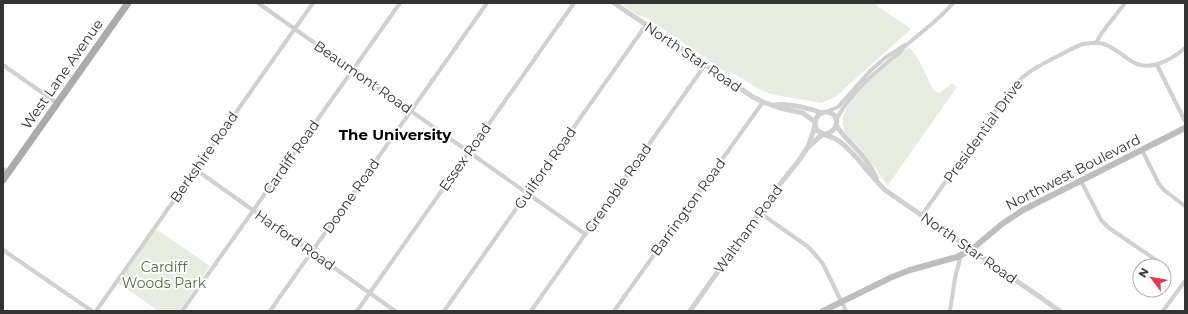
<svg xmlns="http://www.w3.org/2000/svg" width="1188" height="314" font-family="Montserrat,sans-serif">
<rect width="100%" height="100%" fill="#fff"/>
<g fill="#e6ecdf">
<path d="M621,3H873L911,29L835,97L822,103L770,94L759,89L731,72L729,74L647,18L636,14Z"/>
<path d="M909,48C923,60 925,78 935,92L940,93L952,83L957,87L888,185C876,173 870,157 858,146C853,140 845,136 843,127C838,106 876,73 892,61C897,56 902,51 909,48Z"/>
<path d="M156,229L210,266L179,311H159L118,283Z"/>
</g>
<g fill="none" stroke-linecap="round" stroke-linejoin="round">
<g stroke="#d0d0d0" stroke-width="4">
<path d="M258,3L585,234"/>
<path d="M1096,43L1101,34L1125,3"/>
<path d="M3,65L57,103"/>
<path d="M1157,65L1185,121"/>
<path d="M826,112L838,107L870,71L885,58L905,45"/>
<path d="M836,120C851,92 875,72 899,53C902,49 906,45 910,42C925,29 940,19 953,3"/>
<path d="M1142,150L1159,184L1164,190L1185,206"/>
<path d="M3,169L8,172"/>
<path d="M195,169L395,311"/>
<path d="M1081,181L1101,220L1109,228L1159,262"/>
<path d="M760,213L807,246L814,253L823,264L846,311"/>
<path d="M922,215L1011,89C1024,73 1040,65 1058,56C1066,52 1074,47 1083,44C1090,43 1097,42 1104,44C1115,48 1123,56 1133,62C1150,72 1171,60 1185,48"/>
<path d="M3,250L92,311"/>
<path d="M96,311L313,3"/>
<path d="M182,311L400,3"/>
<path d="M270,311L487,3"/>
<path d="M357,311L574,3"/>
<path d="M444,311L646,25"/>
<path d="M531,311L705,65"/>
<path d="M614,311L763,102"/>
<path d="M950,311L955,278L961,255"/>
<path d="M1163,311L1185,281"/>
</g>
<g stroke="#d0d0d0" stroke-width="5">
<path d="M614,3L753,97L763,102L780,108L803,113L815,122"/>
<path d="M774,105C788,103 809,108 822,113"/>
<path d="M836,125C844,138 852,143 861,154C867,161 872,169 876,178"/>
<path d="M826,134C840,131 840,112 826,112C817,112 812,123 817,130C821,134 833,137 839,141C857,154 868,174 885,190L1060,311"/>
<path d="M808,147L815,126"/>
<path d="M690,311L780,184L797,163L808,147L823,134"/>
</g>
<path stroke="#bdbdbd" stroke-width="6" d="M823,311L892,277L910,270L957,257L971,250L1002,224L1023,210L1185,128"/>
<path stroke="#ababab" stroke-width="7" d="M3,180L128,3"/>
</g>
<g text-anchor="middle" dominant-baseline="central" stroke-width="4" stroke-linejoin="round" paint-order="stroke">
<g font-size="14" fill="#333" stroke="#fff">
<text transform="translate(693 57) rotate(34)">North Star Road</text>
<text transform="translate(62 74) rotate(-55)">West Lane Avenue</text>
<text transform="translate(363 77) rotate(35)">Beaumont Road</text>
<text transform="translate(983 131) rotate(-54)">Presidential Drive</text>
<text transform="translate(204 157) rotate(-55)">Berkshire Road</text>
<text transform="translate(291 157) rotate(-55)">Cardiff Road</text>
<text transform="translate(465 157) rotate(-55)">Essex Road</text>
<text transform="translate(545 168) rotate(-55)">Guilford Road</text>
<text transform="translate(1073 172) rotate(-27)">Northwest Boulevard</text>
<text transform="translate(618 188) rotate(-55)">Grenoble Road</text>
<text transform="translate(351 196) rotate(-55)">Doone Road</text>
<text transform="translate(688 207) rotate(-54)">Barrington Road</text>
<text transform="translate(748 229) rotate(-54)">Waltham Road</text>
<text transform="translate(295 240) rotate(35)">Harford Road</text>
<text transform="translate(969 248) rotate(35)">North Star Road</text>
</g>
<g font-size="14" fill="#56703f" stroke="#fff">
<text x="164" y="267">Cardiff<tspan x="164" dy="16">Woods Park</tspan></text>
</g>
<g font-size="15" font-weight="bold" fill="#000" stroke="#fff">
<text x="395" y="134">The University</text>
</g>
</g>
<rect width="1188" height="314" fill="none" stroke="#333333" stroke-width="8"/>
<g transform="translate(1152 278) rotate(302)"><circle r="19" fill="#ffffff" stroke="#adadad"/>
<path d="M0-3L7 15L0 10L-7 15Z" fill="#e63946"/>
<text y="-6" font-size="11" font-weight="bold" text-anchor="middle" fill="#333333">N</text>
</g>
</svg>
